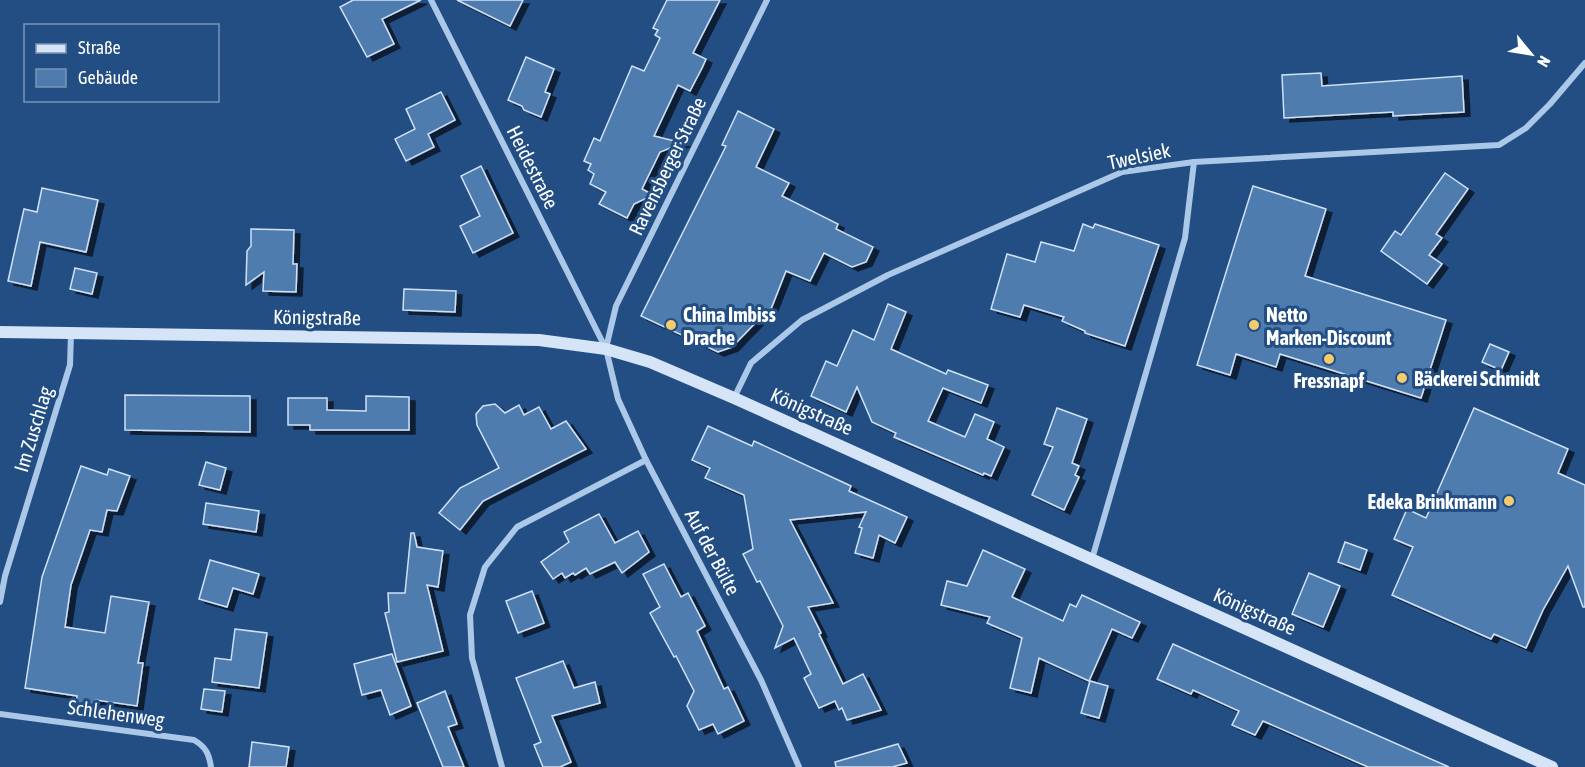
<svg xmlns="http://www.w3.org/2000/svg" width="1585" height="767" font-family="'Asap Condensed',sans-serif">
<defs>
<filter id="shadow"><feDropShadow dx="6" dy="4" stdDeviation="0" flood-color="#0009"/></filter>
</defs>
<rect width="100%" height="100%" fill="#224e84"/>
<g fill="#4f7bae" stroke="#cfe1f6" stroke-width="1.5" filter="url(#shadow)">
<path d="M353,0H421L382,19L394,44L367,57L340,7Z"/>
<path d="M457,0H523L510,26Z"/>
<path d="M667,0H720L693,53L706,59L702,68L690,91L678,85L654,136L683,143L660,152L642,189L653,195L634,204L627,218L599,204L606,192L590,184L594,174L588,170L591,164L584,161L594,138L600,141L632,66L644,71L660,38L655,35L658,30L653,28Z"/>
<path d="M526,57L554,69L545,92L550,94L541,117L524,110L522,106L508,100Z"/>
<path d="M1321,73L1322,86L1462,76L1464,112L1393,116V112L1284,118L1282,75Z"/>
<path d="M441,92L455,120L428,134L434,147L406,161L395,139L415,129L406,109Z"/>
<path d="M738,111L774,129L756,167L789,183L782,196L838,224L836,229L873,247L866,262L852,267L824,253L810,281L786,271L769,314L765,313L732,347L718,352L641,316L726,146L722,145Z"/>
<path d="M481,166L513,233L473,253L460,226L480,216L461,176Z"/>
<path d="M1445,173L1468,189L1436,234L1442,238L1429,255L1442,264L1427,284L1381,251L1395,231L1401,235Z"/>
<path d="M1253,186L1326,209L1305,276L1446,320L1421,398L1280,354L1276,367L1236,354L1230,375L1197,365Z"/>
<path d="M42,188L98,200L86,252L40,242L31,286L8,281L24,209L37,212Z"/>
<path d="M1083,224L1093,228L1095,224L1159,245L1125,346L1085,333V331L1062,321L1064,317L1024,305L1020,317L991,309L1007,254L1035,262L1041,242L1074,251Z"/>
<path d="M251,229L294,230L293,264H297L296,292L263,291L264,272L246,285L247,251L251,246Z"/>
<path d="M75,268L97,273L92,294L70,289Z"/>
<path d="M404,289L456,291L455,312L403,310Z"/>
<path d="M888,304L906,312L891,349L946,374L948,370L988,385L981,403L943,388L928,421L965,437L975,414L994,422L987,439L1004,447L991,476L984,473L983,475L894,437L896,433L872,422L857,387L846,412L811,396L826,361L837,366L853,330L874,340Z"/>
<path d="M1490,344L1509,352L1501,370L1482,362Z"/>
<path d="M125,395L250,396V432L125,430Z"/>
<path d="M366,396L409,397V430H310V425H288V398H327V410L366,411Z"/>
<path d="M495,404L505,413L519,405L524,415L539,407L551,429L566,421L586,449L483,501L460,530L439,513L460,488L499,468L477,425L476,414L483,406Z"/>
<path d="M1057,408L1087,419L1072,463L1079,466L1075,475L1079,477L1064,510L1032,495L1053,447L1044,444Z"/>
<path d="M1474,408L1568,449L1558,473L1585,485V607H1583L1568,566L1543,610L1526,648L1494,634L1491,639L1392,595L1413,547L1394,539L1407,509L1426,518Z"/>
<path d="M708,426L752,446L754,441L851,486L849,491L907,517L895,543L879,535L873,558L855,553L862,528L859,527L866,512L790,520L833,603L808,607L821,633L819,634L843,684L863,674L881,710L847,720L842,708L839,710L835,701L819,708L804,678L811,674L794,638L775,648L783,626L760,581L757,582L743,554L753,549L744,495L705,478L710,468L692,460Z"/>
<path d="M206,462L226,468L220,490L199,485Z"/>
<path d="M81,466L107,475L109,469L130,476L117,511L107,510L102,532L90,530L71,585L65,627L105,633L111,596L149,602L138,663H143L137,706L96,700L95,708L76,706L77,696L25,688L42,577Z"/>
<path d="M206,503L259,511L256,532L203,524Z"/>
<path d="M599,514L615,543L638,531L649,552L622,573L615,562L590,574L586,568L575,575L573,573L565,578L562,573L553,579L541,562L569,542L564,532Z"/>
<path d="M411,533H414L417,547L443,551L438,587L427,585L443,651L397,662L385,613L389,612L388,593H405Z"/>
<path d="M1345,542L1367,550L1360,570L1338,562Z"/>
<path d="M983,550L1025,569L1012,597L1063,621L1070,604L1076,607L1082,595L1140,622L1132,638L1112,629L1089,681L1039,658L1031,693L1010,688L1022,638L987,623L990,617L941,605L947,581L967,586Z"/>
<path d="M210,560L259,574L253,594L233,588L227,607L199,599Z"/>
<path d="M664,564L681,597L688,593L705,626L697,631L724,689L728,687L744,721L718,734L713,724L699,730L687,706L694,691L676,656L674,657L650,613L660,607L643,574Z"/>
<path d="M1309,573L1340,586L1323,627L1292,614Z"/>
<path d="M532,591L544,623L518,633L506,601Z"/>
<path d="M235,629L267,633L259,688L212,682L215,658L231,660Z"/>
<path d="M1173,644L1277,691L1449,767H1368L1263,721L1255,735L1232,725L1239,711L1193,690L1191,694L1157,679Z"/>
<path d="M392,654L411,706L390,715L381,690L362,695L354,664Z"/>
<path d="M563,661L574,688L595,682L600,703L552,716L571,762L560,767H543L534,745L541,742L516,678Z"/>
<path d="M1090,681L1108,686L1099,718L1081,713Z"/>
<path d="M204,689L225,691L222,712L201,709Z"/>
<path d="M445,691L457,724L448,727L464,767H443L417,703Z"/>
<path d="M252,742L289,747L286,767H249Z"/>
<path d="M898,744L907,763L892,767H836L835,762Z"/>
</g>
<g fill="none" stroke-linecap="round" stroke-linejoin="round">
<g stroke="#abc8e8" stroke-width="6">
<path d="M431,0L606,349L618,399L646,460L761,680L799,767"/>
<path d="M606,348L616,306L767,0"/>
<path d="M734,398L751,363L802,320L888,275L1122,172L1194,162L1499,145L1526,128L1550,104L1585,63"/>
<path d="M1092,559L1185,238L1194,162"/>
<path d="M0,602L5,576L70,365L71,333"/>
<path d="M0,714L194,740C206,747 209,754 211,767"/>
<path d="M502,767L472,658L470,615L485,567L517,527L646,460"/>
</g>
<path stroke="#d5e4f7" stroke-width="12" d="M0,332L539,340L606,349L650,362L734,398L1552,767"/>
</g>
<g fill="#f4cb6d" stroke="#224e84" stroke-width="2">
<circle cx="671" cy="325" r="6"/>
<circle cx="1254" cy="325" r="6"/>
<circle cx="1329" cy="359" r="6"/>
<circle cx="1402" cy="378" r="6"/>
<circle cx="1509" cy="501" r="6"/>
</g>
<g text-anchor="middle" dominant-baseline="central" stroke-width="6" stroke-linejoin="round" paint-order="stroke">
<g font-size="20" fill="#fff" stroke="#224e84">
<text transform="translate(1139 156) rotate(-12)">Twelsiek</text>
<text transform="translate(667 166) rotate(-64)">Ravensberger Straße</text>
<text transform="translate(533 167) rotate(63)">Heidestraße</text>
<text transform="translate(317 317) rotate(1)">Königstraße</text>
<text transform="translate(812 411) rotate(24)">Königstraße</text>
<text transform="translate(33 429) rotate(-73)">Im Zuschlag</text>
<text transform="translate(713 552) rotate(62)">Auf der Bülte</text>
<text transform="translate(1255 611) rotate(24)">Königstraße</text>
<text transform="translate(116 713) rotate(8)">Schlehenweg</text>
</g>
<g font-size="20" font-weight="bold" fill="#fff" stroke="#224e84" text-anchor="start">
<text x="683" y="314">China Imbiss<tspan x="683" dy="23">Drache</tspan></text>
<text x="1266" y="314">Netto<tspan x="1266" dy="23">Marken-Discount</tspan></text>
<text x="1414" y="378">Bäckerei Schmidt</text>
<text x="1329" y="380" text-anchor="middle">Fressnapf</text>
<text x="1497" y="501" text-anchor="end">Edeka Brinkmann</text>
</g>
</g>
<rect x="24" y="24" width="195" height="78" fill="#224e84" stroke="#7a95b5" stroke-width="1.5"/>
<rect x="36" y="44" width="30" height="9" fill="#d5e4f7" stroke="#7a95b5" stroke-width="1.5"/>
<text x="78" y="54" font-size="18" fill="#ffffff">Straße</text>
<rect x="36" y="69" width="30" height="18" fill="#4f7bae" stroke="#7a95b5" stroke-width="1.5"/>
<text x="78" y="84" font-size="18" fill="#ffffff">Gebäude</text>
<g transform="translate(1531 54) rotate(120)" stroke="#224e84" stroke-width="4.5" paint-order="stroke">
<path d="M0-4.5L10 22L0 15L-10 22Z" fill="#ffffff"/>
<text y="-9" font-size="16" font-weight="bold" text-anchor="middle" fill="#ffffff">N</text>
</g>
</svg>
